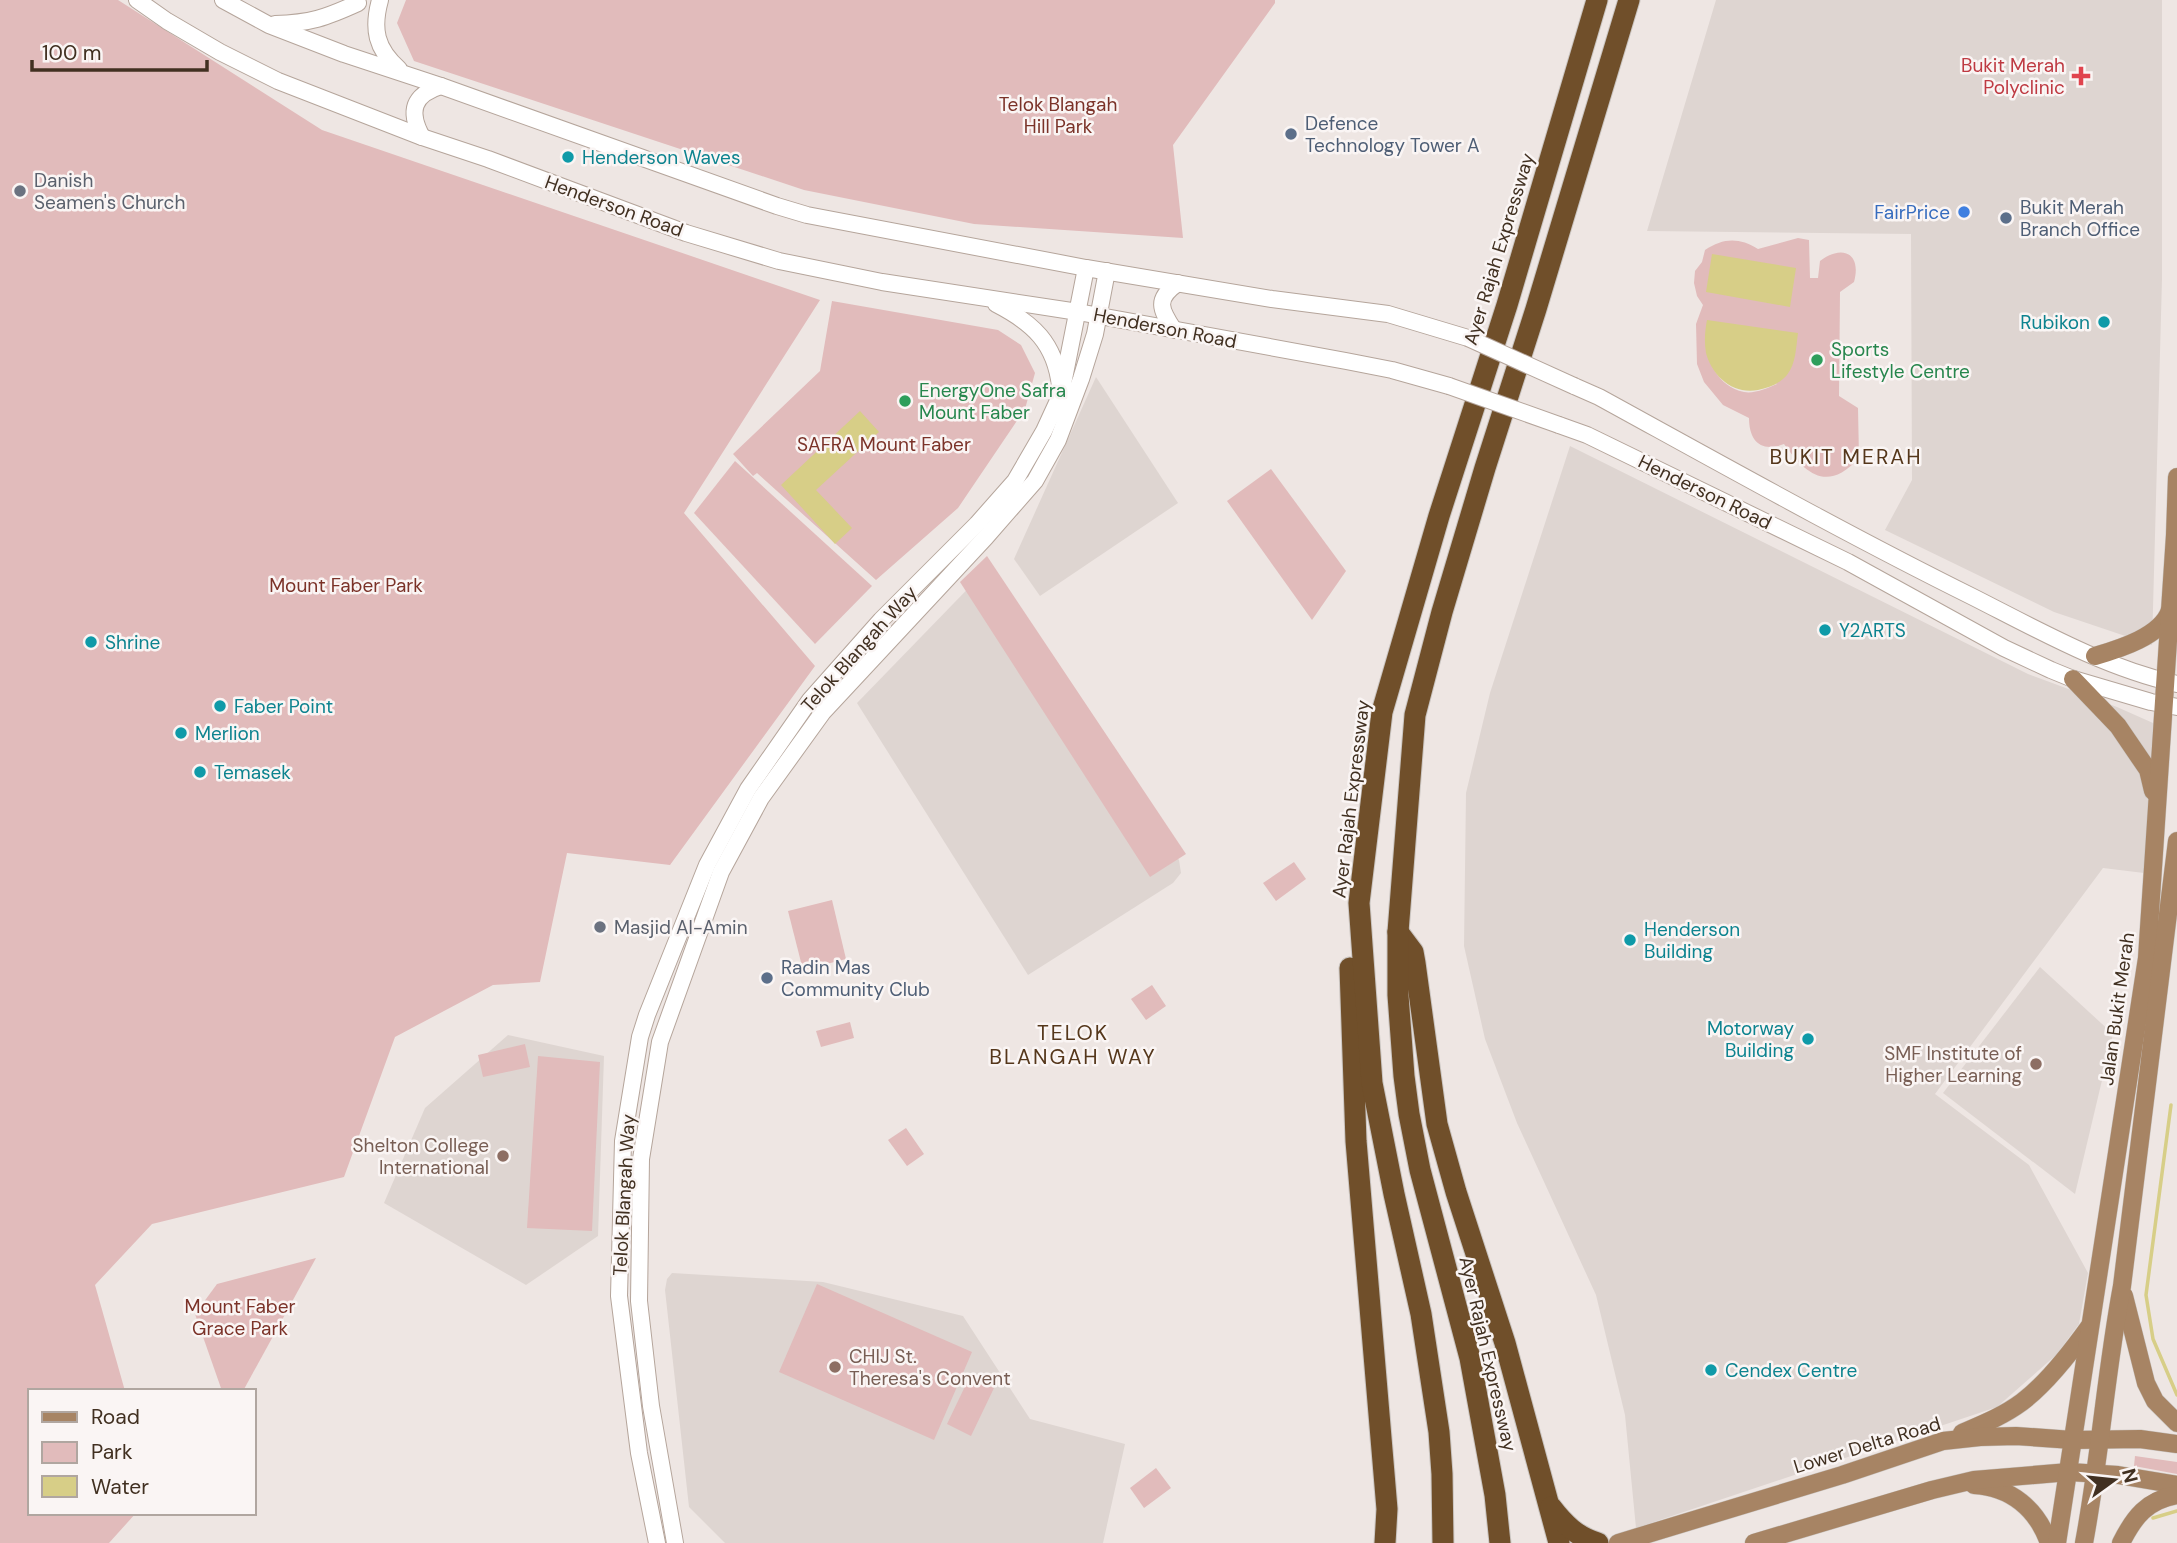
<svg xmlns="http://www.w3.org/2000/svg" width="2177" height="1543" font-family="'DM Sans',sans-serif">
<rect width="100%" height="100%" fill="#eee6e3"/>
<g fill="#ded5d1">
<path d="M1716,0H2162V279L2152,645L2054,612L1885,530L1912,480L1911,234L1647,231Z"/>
<path d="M1096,377L1178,503L1040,596L1014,559Z"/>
<path d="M1570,446L2028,674L2117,707L2153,723L2144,873L2103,868L1935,1094L2029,1165L2088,1273L2079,1324L2056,1355L1997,1407L1636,1528L1625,1415L1596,1295L1517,1123L1485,1039L1464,946L1466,793L1490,693Z"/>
<path d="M986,570L1179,860L1181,873L1173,883L1028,975L857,703Z"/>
<path d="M2040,967L2113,1034L2075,1194L1943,1093Z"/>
<path d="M508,1035L604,1056L598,1236L526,1285L384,1203L425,1108Z"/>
<path d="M672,1273L823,1282L963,1316L1030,1419L1125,1444L1103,1543H725L689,1507L665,1290L667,1279Z"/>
</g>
<g fill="#e1bbbb" fill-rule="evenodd">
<path d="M0,0H118L322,130L820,300L684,513L815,666L670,865L567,853L540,982L493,985L395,1037L344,1177L152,1224L95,1285L125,1391H30V1513H136L109,1543H0Z"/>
<path d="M406,0H1275V3L1173,145L1183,238L974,224L804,190L414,61L397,23Z"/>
<path d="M1798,238L1809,240L1810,278H1818L1820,261C1842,244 1862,253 1854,282L1840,292L1839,396L1858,408L1859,458C1827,493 1806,474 1784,444C1761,453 1749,441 1749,418L1723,405L1704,382L1697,364L1696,324L1703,305L1697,296L1694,283L1695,271L1702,262L1705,250C1723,238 1739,237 1758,249ZM1705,337L1777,384C1768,388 1754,394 1744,392C1717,386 1707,361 1705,337Z"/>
<path d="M832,301L998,330L1021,345L1035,373L1025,409L958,508L876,580L757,473L753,476L733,454L820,371Z"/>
<path d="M735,461L872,586L815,644L694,513Z"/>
<path d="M1271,469L1346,571L1312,620L1227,501Z"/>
<path d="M987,556L1186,854L1150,877L960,582Z"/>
<path d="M1294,862L1306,879L1276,901L1263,883Z"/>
<path d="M832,900L846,959L803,970L788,911Z"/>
<path d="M1152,985L1166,1006L1146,1020L1131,999Z"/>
<path d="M850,1022L854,1038L821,1047L816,1031Z"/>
<path d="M525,1044L530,1067L483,1077L478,1055Z"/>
<path d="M538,1056L600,1062L592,1231L527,1228Z"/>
<path d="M906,1128L924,1154L907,1166L888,1140Z"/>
<path d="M316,1258L243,1391H222L195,1314L217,1284Z"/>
<path d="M817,1284L972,1352L934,1440L779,1372Z"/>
<path d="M970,1376L994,1388L971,1436L947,1424Z"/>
<path d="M2135,1456L2177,1462V1474L2134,1466Z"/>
<path d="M1156,1468L1171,1488L1144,1508L1130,1488Z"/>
</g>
<g fill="#d7ce87">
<path d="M1712,254L1796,268L1790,307L1706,292Z"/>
<path d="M1707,320L1798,333C1796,347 1796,364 1787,375C1779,384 1769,388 1758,390C1733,395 1712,376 1706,353C1704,342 1705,330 1707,320Z"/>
<path d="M860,411L879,432L816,490L852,528L835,544L781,485Z"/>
</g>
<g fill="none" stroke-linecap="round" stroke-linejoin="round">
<g stroke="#d7ce87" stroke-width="3.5">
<path d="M2171,1105L2146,1295L2153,1339L2177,1395"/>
<path d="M2153,1518L2177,1511"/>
</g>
<defs>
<g id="secondary">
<path d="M137,0L167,21L220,52L278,81L422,137L488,159L686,233L779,261L882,282L1078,312L1346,361L1392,370L1449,386"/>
<path d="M223,0L269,25L344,54L441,86L777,206L807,215L1086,268L1272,299L1388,314L1468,338"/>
<path d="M380,0C372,29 376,49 399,69"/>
<path d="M275,24C311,23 325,18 358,3"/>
<path d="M422,137C408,111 413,95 441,86"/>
<path d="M996,304C1033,323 1055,343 1060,386"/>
<path d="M1174,330C1160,309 1155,299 1178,283"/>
<path d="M1574,386L1599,397C1723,465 1846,534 1973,597C2038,630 2105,668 2177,684"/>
<path d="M1559,425L1587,435L1848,562L2004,648L2051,670L2073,679L2151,702L2177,707"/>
<path d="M657,1543L639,1453L619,1296L623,1141L640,1037L647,1015L707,865L748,789L810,700L881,620L977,524L1015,481L1044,431L1061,394L1086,268"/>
<path d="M675,1543L651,1406L639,1301L641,1159L660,1042L721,872L761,798L823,712L986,537L1035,481L1058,440L1081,379L1095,334L1107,271"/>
</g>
<g id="primary">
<path d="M2095,656C2119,649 2162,636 2170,610"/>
<path d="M2073,679L2118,726L2148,770L2153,791"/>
<path d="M2124,1296L2146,1383L2155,1401L2177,1423"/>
<path d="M1962,1433C1983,1424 2003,1416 2022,1402C2046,1384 2071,1352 2089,1327"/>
<path d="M1974,1485C2011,1487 2037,1509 2049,1543"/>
<path d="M1618,1543L1842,1475L1943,1441L1980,1437L2016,1436L2072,1440L2140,1439L2177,1444"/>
<path d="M1754,1543L1932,1490L1974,1480L2069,1472L2118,1475L2177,1485"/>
<path d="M2057,1543L2147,958L2175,535L2177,477"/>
<path d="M2084,1543C2100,1458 2106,1371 2122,1286L2177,841"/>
<path d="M2121,1543C2134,1517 2147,1500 2177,1495"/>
</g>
<g id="highway">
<path d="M1398,932L1413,952L1415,963L1437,1124L1456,1192L1505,1343L1559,1543"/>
<path d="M1350,968L1356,1141L1387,1509L1385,1543"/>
<path d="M1551,1507C1564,1524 1577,1537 1598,1543"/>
<path d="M1443,1543L1442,1474L1439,1432L1421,1314L1394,1194L1372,1083L1359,903L1382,712L1439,516L1507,305L1597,0"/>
<path d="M1500,1543L1495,1495L1470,1358L1420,1170L1409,1114L1404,1076L1398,995V932L1415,715L1442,612L1485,468L1536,309L1629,0"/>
</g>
</defs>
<use href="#secondary" stroke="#b5a59b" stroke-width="18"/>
<use href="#primary" stroke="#cac5c1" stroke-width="19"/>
<use href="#highway" stroke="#cac5c1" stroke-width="23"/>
<use href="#secondary" stroke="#fff" stroke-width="16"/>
<use href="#primary" stroke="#a78464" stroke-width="18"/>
<use href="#highway" stroke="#704f2a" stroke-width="21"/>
<defs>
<g id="secondary-bridge">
<path d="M1468,338L1574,386"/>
<path d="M1449,386L1559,425"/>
</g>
</defs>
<use href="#secondary-bridge" stroke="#b5a59b" stroke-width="18" stroke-linecap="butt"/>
<use href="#secondary-bridge" stroke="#fff" stroke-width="16"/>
</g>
<path fill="#e0444e" stroke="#faf5f4" stroke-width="2.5" d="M2077.5 65.5h7v7h7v7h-7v7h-7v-7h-7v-7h7z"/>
<g fill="#5c6f8a" stroke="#faf5f4" stroke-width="2.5">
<circle cx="1291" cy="134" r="7"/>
<circle cx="2006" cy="218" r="7"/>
<circle cx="767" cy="978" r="7"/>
</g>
<g fill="#0f9aa8" stroke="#faf5f4" stroke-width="2.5">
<circle cx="568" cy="157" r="7"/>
<circle cx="2104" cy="322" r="7"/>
<circle cx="1825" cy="630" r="7"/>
<circle cx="91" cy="642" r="7"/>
<circle cx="220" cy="706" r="7"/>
<circle cx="181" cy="733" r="7"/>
<circle cx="200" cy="772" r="7"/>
<circle cx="1630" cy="940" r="7"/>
<circle cx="1808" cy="1039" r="7"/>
<circle cx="1711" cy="1370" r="7"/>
</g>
<g fill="#6b7280" stroke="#faf5f4" stroke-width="2.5">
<circle cx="20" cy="191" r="7"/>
<circle cx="600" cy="927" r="7"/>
</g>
<circle fill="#3f7fe0" stroke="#faf5f4" stroke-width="2.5" cx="1964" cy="212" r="7"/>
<g fill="#2e9e5b" stroke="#faf5f4" stroke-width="2.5">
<circle cx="1817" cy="360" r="7"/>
<circle cx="905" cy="401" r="7"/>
</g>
<g fill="#8d6e63" stroke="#faf5f4" stroke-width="2.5">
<circle cx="2036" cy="1064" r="7"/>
<circle cx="503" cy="1156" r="7"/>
<circle cx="835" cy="1367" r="7"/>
</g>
<g text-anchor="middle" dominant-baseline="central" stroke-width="5" stroke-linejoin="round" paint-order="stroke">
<g font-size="19" fill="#be3a42" stroke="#faf5f4" text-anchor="end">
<text x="2065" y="65">Bukit Merah<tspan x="2065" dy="22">Polyclinic</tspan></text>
</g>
<g font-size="19" fill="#7b3228" stroke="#faf5f4">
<text x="1058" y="104">Telok Blangah<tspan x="1058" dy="22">Hill Park</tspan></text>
<text x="884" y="444">SAFRA Mount Faber</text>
<text x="346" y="585">Mount Faber Park</text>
<text x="240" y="1306">Mount Faber<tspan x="240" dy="22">Grace Park</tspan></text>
</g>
<g font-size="19" fill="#4e5e75" stroke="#faf5f4" text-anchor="start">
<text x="1305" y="123">Defence<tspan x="1305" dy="22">Technology Tower A</tspan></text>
<text x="2020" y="207">Bukit Merah<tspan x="2020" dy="22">Branch Office</tspan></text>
<text x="781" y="967">Radin Mas<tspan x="781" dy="22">Community Club</tspan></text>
</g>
<g font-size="19" fill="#0d838f" stroke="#faf5f4" text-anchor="start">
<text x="582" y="157">Henderson Waves</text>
<text x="2090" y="322" text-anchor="end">Rubikon</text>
<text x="1839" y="630">Y2ARTS</text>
<text x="105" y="642">Shrine</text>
<text x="234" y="706">Faber Point</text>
<text x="195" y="733">Merlion</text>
<text x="214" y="772">Temasek</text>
<text x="1644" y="929">Henderson<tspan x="1644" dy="22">Building</tspan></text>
<text x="1794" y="1028" text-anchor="end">Motorway<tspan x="1794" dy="22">Building</tspan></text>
<text x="1725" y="1370">Cendex Centre</text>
</g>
<g font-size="19" fill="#5b616d" stroke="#faf5f4" text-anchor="start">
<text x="34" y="180">Danish<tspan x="34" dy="22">Seamen's Church</tspan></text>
<text x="614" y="927">Masjid Al-Amin</text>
</g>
<g font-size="19" fill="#413021" stroke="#faf5f4">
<text transform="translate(614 206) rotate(20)">Henderson Road</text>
<text transform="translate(1499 249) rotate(-73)">Ayer Rajah Expressway</text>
<text transform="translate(1165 328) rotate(11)">Henderson Road</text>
<text transform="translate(1705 492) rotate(26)">Henderson Road</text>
<text transform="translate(859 649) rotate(-48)">Telok Blangah Way</text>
<text transform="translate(1351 799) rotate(-83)">Ayer Rajah Expressway</text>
<text transform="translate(2117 1009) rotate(-82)">Jalan Bukit Merah</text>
<text transform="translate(624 1195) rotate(-87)">Telok Blangah Way</text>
<text transform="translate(1488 1354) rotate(77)">Ayer Rajah Expressway</text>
<text transform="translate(1867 1445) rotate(-17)">Lower Delta Road</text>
</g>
<g font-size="19" fill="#366cbe" stroke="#faf5f4" text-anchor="end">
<text x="1950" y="212">FairPrice</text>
</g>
<g font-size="19" fill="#27864d" stroke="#faf5f4" text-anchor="start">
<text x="1831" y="349">Sports<tspan x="1831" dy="22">Lifestyle Centre</tspan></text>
<text x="919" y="390">EnergyOne Safra<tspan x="919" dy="22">Mount Faber</tspan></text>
</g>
<g font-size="19" fill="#785e54" stroke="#faf5f4" text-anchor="end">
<text x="2022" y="1053">SMF Institute of<tspan x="2022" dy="22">Higher Learning</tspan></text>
<text x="489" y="1145">Shelton College<tspan x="489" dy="22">International</tspan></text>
<text x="849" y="1356" text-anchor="start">CHIJ St.<tspan x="849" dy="22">Theresa's Convent</tspan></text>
</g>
<g font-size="21" letter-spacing="2" fill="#55371b" stroke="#faf5f4">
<text x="1846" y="457">BUKIT MERAH</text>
<text x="1073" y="1033">TELOK<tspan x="1073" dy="24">BLANGAH WAY</tspan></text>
</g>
</g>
<rect x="28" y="1389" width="228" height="126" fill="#faf5f4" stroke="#b0a6a0" stroke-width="2"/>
<rect x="42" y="1412" width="35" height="10" fill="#a78464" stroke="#b0a6a0" stroke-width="2"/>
<text x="91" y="1424" font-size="21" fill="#413021">Road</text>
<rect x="42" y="1442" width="35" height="21" fill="#e1bbbb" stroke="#b0a6a0" stroke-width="2"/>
<text x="91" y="1459" font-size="21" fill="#413021">Park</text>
<rect x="42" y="1476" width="35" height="21" fill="#d7ce87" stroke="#b0a6a0" stroke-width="2"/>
<text x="91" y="1494" font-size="21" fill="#413021">Water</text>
<g transform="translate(2114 1480) rotate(75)" stroke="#faf5f4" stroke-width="5" paint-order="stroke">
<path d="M0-5L12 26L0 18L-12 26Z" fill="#413021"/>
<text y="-10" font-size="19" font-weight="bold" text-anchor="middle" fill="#413021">N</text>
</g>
<path d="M32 60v10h175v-10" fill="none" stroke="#413021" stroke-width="3.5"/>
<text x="42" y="60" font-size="21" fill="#413021" stroke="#faf5f4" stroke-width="5" paint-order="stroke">100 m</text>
</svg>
